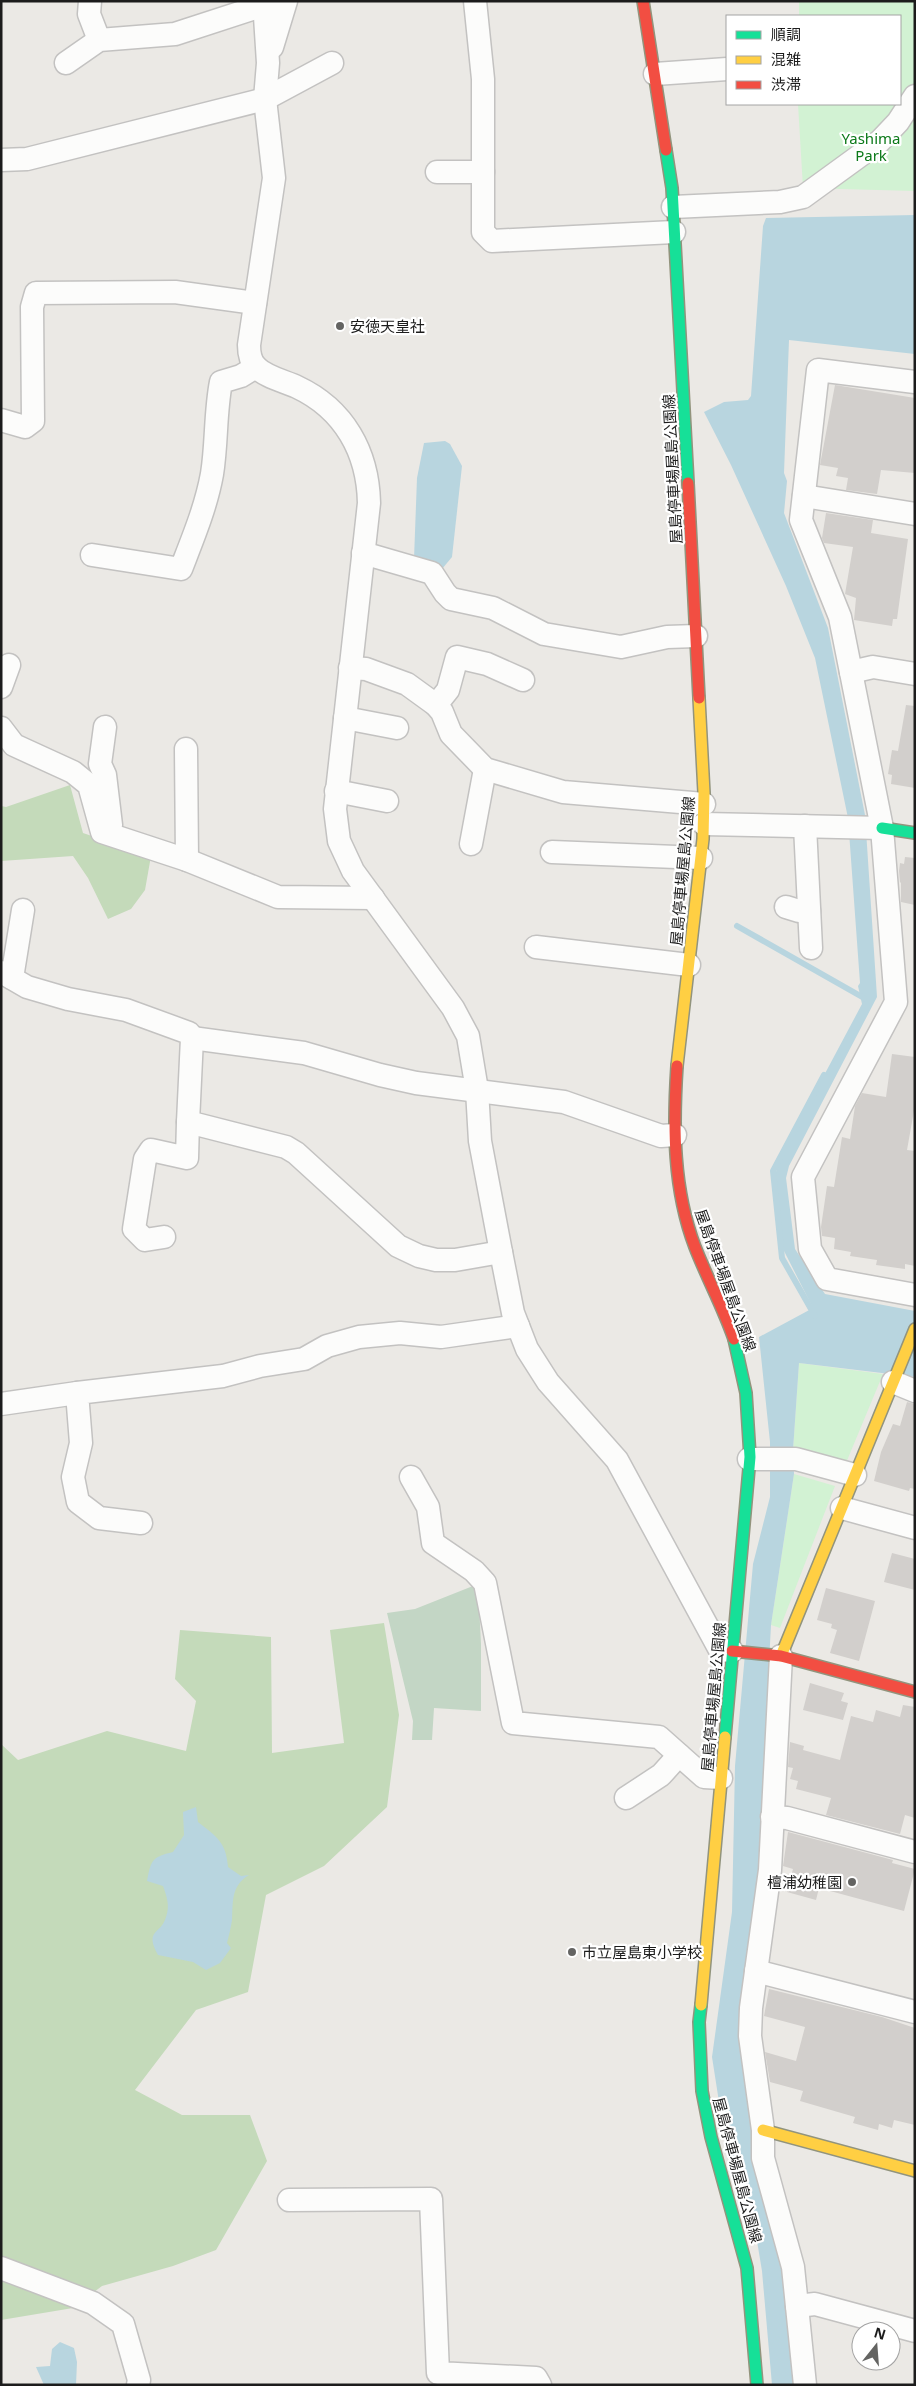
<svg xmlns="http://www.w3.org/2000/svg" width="916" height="2386" font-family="'Noto Sans','Noto Sans JP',sans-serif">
<rect width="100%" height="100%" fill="#ebe9e5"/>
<g fill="#c4daba">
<path d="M70,785L83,833L151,856L145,890L131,909L108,919L88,878L73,856L1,861V806L6,807Z"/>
<path d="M384,1623L399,1715L387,1807L324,1866L266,1895L248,1992L196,2010L135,2090L182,2115H250L267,2161L216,2250L173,2266L102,2286L73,2308L1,2320V1744L18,1760L107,1731L186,1751L196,1701L175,1679L180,1630L271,1637L272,1753L344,1743L330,1630Z"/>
</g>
<path fill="#c3d6c5" d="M478,1584L481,1644V1711L434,1708L432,1740H412L413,1721L387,1613L415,1609Z"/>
<g fill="#d2f2d3">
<path d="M799,1H915V191L803,188L798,104H900V16H799Z"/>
<path d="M799,1363L883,1374L846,1463L793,1450Z"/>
<path d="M794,1474L835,1486L780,1628L771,1625Z"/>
</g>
<g fill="#b8d5df">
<path d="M915,215V354L789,340L784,473L787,481L784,513L828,628L865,815L877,997L789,1166L786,1178L795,1249L825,1294L915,1311V1377L799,1363L793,1450L794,1474L771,1625L764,1759V1837L744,2024L781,2231L800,2385H772L762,2271L757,2241L724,2134L712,2057L732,1912L735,1766L753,1564L770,1497V1442L759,1337L813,1308L783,1249L775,1175L780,1158L862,1004L858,986L860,983L848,818L815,658L786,586L731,465L704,412L724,402L748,400L751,396L763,226L766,218Z"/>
<path d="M445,441L450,444L462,466L452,557L442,569L414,559L417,478L424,443Z"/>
<path d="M196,1807L198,1822C217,1837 226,1842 228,1867L241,1876L249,1875C231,1886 233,1901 232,1920C231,1927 229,1935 227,1943L231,1948L220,1963L206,1970L193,1962L158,1955C144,1929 161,1935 166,1917C170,1906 167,1897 163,1886L147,1881C151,1860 152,1857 173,1852L184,1835L183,1812Z"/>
<path d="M60,2342L74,2348L77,2362L76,2385H44L36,2367L50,2366L52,2349Z"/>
</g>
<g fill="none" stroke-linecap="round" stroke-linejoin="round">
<g stroke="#b8d5df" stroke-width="6">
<path d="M737,926L864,998"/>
<path d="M815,1316L782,1258L773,1171L824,1075"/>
</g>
</g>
<g fill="#d2cfcc">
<path d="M835,385L915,398V473L881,470L877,494L846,490L848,478L836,476L838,468L820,465Z"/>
<path d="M826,513L873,520L871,533L908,539L897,619H893L892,626L854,620L856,598L845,594L853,547L824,543L822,538Z"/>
<path d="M906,705L915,706V788L891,784L892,775L888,774L892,750L898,751Z"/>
<path d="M905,857L915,858V905L901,902V883L900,882L899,871L900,863L904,864Z"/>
<path d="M892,1054L915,1057V1105L907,1150L915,1151V1266L905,1264V1269L876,1265L877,1260L850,1256L851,1252L834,1249L835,1238L822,1236L821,1227L827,1186L834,1187L842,1137L850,1139L855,1106L862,1093L886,1097Z"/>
<path d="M907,1402L915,1404V1489L910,1488L909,1491L874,1481L881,1452L893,1424L900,1426Z"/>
<path d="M892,1553L915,1559V1590L884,1582Z"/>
<path d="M826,1588L875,1601L859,1661L830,1653L837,1630L831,1628L832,1624L817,1620Z"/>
<path d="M810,1683L844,1693L841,1701L848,1703L843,1720L803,1710Z"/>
<path d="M903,1705L915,1707V1818L905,1815L900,1834L826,1815L831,1798L796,1789L798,1781L790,1779L793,1768L788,1767L790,1742L804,1746L803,1750L840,1760L851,1716L873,1722L876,1710L900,1717Z"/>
<path d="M788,1832L893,1860L892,1863L915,1869L904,1911L819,1888L816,1900L787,1892L793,1869L783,1866Z"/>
<path d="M769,1989L882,2017L915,2028V2125L894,2120L892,2128L879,2124L878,2130L853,2123L855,2117L800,2101L803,2091L770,2082L765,2052L796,2061L805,2027L764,2016Z"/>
</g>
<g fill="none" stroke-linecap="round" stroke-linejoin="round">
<defs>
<g id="street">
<path d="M90,1L89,14L99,40"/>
<path d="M264,1L268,63L265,99L274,178L249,345C249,353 250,361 256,367C266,377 284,381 297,387C344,409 368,452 369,503L335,809L339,841L353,871L453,1008L468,1036L477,1090L480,1141L501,1252L513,1313L527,1349L548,1382L617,1460L720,1650L732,1651"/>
<path d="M475,1L483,79V232L492,241L674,232"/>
<path d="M272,47L286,1"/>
<path d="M66,63L99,40L175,34L264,5"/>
<path d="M655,74L727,69"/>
<path d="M1,160L27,159L265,99L332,63"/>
<path d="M437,172H483"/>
<path d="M673,207L780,202L803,197L880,141L898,122L915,96"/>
<path d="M915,382L818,370L801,520L840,617L882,828L896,1002L803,1177L810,1249L827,1279L915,1295"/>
<path d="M1,420L25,427L33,421L32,307L36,293L175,292L255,303"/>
<path d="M804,496L915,514"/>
<path d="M363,553L432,573L445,593L451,599L493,608L544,634L621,647L667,637L696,636"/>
<path d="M92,555L181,569C193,538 206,507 212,474C217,443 215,413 221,382L241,376L256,367"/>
<path d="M350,668L366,669L407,684L436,705L442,712L451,734L485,769L563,792L704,804"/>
<path d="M851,672L873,667L915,674"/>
<path d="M1,687L9,665"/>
<path d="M436,705L448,690L457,657L487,664L523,680"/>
<path d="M345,718L397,728"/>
<path d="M105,727L100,764L105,775L111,825"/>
<path d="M1,728L14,745L73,772L89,785L102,832L187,860L278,897L373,898"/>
<path d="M186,749L187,860"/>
<path d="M336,791L387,801"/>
<path d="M704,824L882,828"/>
<path d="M805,826L811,948"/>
<path d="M471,844L485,769"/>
<path d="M552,852L701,858"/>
<path d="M786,907L799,911H809"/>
<path d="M536,947L689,965"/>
<path d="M1,972L27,987L68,999L126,1010L189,1033L192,1038L188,1122L286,1147L296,1153L398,1246L419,1256L436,1260H455L501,1252"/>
<path d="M12,978L23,910"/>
<path d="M192,1038L304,1053L380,1075L416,1083L564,1102L661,1136L675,1135"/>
<path d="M164,1237L145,1240L134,1229L145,1159L151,1150L187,1158L188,1122"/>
<path d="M893,1382L915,1391"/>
<path d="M1,1404L77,1393"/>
<path d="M749,1459H796L855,1475"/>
<path d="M411,1477L428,1507L433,1543L474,1571L485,1583L513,1723L659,1737L704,1777L721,1778"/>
<path d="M842,1508L915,1528"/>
<path d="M141,1523L99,1518L78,1502L73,1477L81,1443L77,1393L223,1376L260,1366L304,1359L327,1346L359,1337L400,1333L441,1337L518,1326"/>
<path d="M781,1656L770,1870L751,2008L750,2036L763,2130V2158L793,2267L805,2385"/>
<path d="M626,1798L661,1775L679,1755"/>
<path d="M772,1817L787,1818L915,1852"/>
<path d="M756,1971L915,2012"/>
<path d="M289,2200L431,2199L438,2373L536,2378L540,2385"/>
<path d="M1,2268L93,2303L123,2324L139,2380L138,2385"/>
<path d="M797,2306L815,2304L915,2331"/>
</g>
<g id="fast">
<path d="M666,150L672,188L688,483"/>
<path d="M882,828L915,833"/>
<path d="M725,1737L750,1457L746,1393L734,1339"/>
<path d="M701,2005L699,2022L702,2091L711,2137L747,2268L757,2385"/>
</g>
<g id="slow">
<path d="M677,1066L703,839L704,793L699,698"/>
<path d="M781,1656L915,1329"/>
<path d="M701,2005L725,1737"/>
<path d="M763,2130L915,2171"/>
</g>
<g id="jam">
<path d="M643,1L666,150"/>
<path d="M688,483L699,698"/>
<path d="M677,1066C673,1127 673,1189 695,1247C707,1278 723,1307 734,1339"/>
<path d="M732,1651L781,1656L915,1692"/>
</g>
</defs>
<use href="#street" stroke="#c3c2c1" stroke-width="25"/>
<use href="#fast" stroke="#92947d" stroke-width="14"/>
<use href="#slow" stroke="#92947d" stroke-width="14"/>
<use href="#jam" stroke="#92947d" stroke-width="14"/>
<use href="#street" stroke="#fcfcfb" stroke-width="22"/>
<use href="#fast" stroke="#16e098" stroke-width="11"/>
<use href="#slow" stroke="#ffcf43" stroke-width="11"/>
<use href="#jam" stroke="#f24e42" stroke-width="11"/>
</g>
<g fill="#646462" stroke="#fff" stroke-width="2">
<circle cx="340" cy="326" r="5"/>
<circle cx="852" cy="1882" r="5"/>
<circle cx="572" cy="1952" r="5"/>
</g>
<g text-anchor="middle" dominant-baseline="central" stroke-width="4.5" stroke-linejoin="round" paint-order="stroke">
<g font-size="15" fill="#0c7919" stroke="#fff">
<text x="871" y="138">Yashima<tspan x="871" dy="17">Park</tspan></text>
</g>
<g font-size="15" fill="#1c1c1c" stroke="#fff" text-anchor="start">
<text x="350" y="326">安徳天皇社</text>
<text x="842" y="1882" text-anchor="end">檀浦幼稚園</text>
<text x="582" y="1952">市立屋島東小学校</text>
</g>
<g font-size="15" fill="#1c1c1c" stroke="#fff">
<text transform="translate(672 469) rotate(-93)">屋島停車場屋島公園線</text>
<text transform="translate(682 871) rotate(-85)">屋島停車場屋島公園線</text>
<text transform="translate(726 1280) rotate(70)">屋島停車場屋島公園線</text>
<text transform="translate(713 1697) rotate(-85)">屋島停車場屋島公園線</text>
<text transform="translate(738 2170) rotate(75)">屋島停車場屋島公園線</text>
</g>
</g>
<rect width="916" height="2386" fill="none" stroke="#1c1c1c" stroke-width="5"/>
<rect x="726" y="15" width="175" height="90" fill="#ffffff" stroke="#a4a4a4"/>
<rect x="736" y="31" width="25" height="8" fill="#16e098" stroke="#a4a4a4"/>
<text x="771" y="40" font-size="15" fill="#1c1c1c">順調</text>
<rect x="736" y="56" width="25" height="8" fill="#ffcf43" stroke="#a4a4a4"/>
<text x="771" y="65" font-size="15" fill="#1c1c1c">混雑</text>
<rect x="736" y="81" width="25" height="8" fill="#f24e42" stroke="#a4a4a4"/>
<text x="771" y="90" font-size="15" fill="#1c1c1c">渋滞</text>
<g transform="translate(876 2346) rotate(17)"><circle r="24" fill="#ffffff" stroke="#a4a4a4"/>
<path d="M0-4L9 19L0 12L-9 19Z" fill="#646462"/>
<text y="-8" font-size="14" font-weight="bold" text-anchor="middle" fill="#1c1c1c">N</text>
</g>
</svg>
